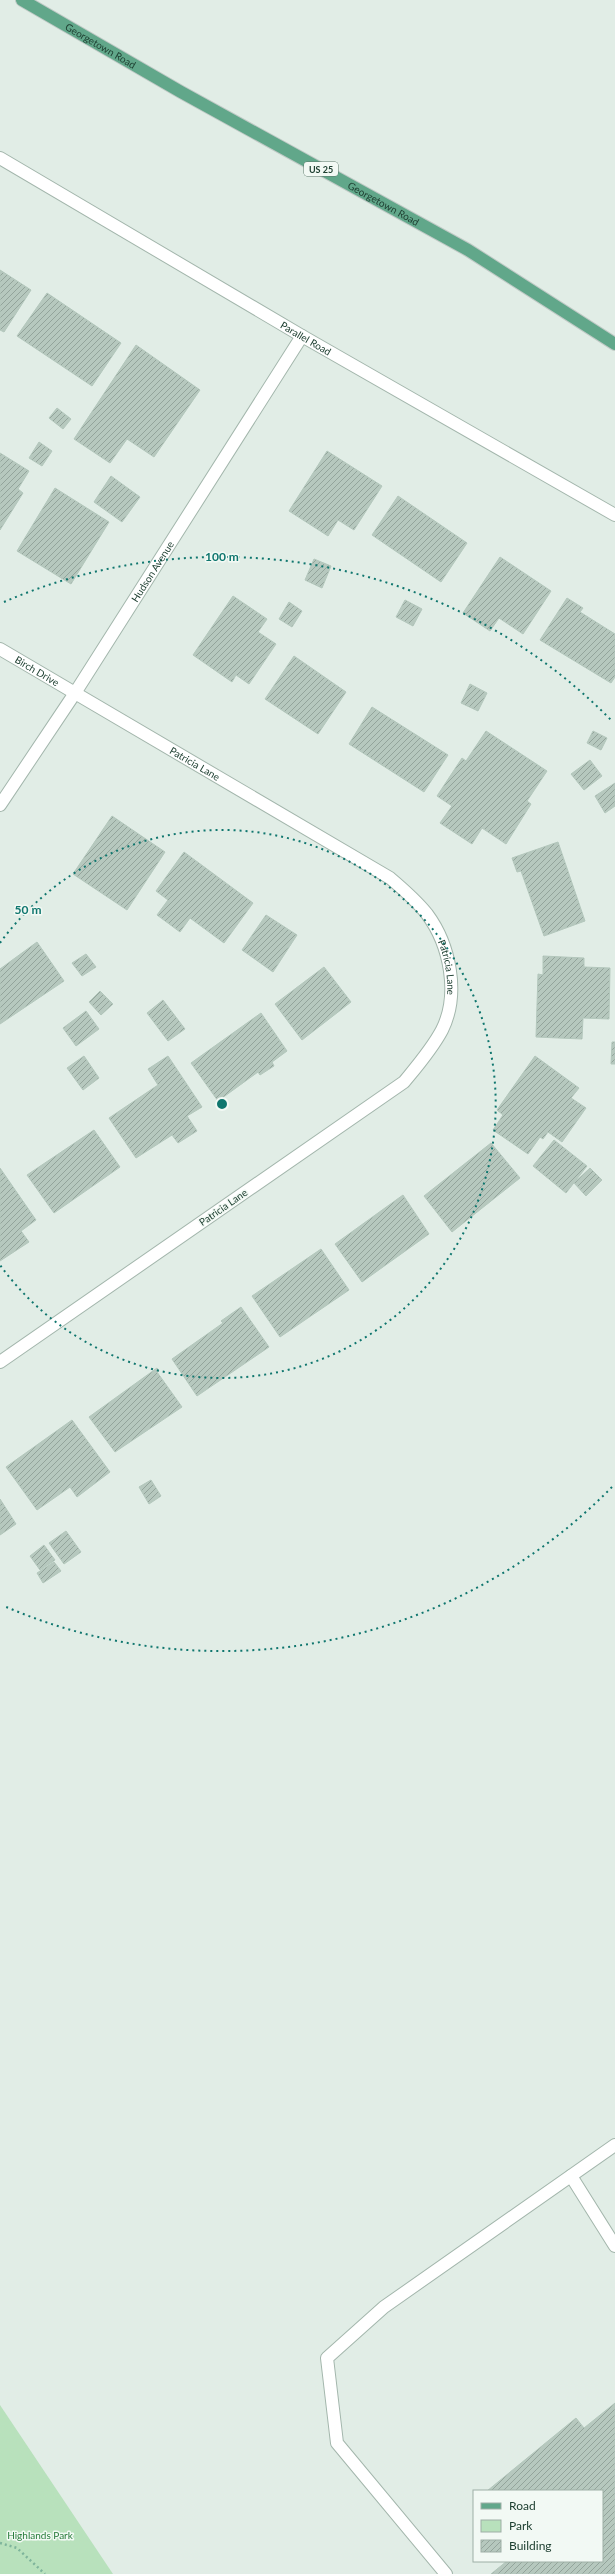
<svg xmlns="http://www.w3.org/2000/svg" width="615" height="2574" font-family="Lato,sans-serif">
<defs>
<pattern id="building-hatch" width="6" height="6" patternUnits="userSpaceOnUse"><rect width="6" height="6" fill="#b6c8be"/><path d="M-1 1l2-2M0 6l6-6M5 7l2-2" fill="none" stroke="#93a49b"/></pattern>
</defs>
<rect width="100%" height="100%" fill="#e1ede6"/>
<path fill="#b8e1bc" d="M0,2405L113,2574H0Z"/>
<g fill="url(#building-hatch)" stroke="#b3c7bc">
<path d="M0,270L31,290L4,332L0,330Z"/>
<path d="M47,293L121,343L92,386L17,336Z"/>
<path d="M136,345L200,390L154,457L127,439L110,463L74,439Z"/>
<path d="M57,408L71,419L63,429L49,418Z"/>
<path d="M39,442L52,451L42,466L29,458Z"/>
<path d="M327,451L382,486L354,530L338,520L328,536L289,511Z"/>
<path d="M0,453L29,471L18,489L23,493L0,530Z"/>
<path d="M111,476L140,497L122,522L94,502Z"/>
<path d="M55,488L109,522L71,584L17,551Z"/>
<path d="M398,496L467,543L441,582L372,535Z"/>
<path d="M500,557L551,591L523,634L499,618L490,631L463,613Z"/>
<path d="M314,559L331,566L322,588L305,580Z"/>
<path d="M233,596L267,619L258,632L276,644L249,684L236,675L232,682L193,655Z"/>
<path d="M567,598L583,608L580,612L615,634V677L611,683L540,640Z"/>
<path d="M405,600L422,609L413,626L396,617Z"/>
<path d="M289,602L302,611L292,627L279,619Z"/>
<path d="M294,656L346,692L318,734L265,699Z"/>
<path d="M470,684L487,693L478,711L461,703Z"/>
<path d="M372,707L448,755L424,792L349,744Z"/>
<path d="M486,731L547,771L527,801L531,804L506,844L482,828L472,844L440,823L452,806L437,796L462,758L466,761Z"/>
<path d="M593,731L607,738L601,750L587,743Z"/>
<path d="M590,760L602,776L584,790L571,774Z"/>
<path d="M615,783V806L605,813L595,796Z"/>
<path d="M112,816L165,852L127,910L73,874Z"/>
<path d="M558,842L585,921L544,936L521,871L517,872L512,858Z"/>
<path d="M184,852L253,903L224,943L190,918L180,932L157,915L168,900L156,891Z"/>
<path d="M266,915L297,935L273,972L242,950Z"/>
<path d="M37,942L64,981L0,1024V969Z"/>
<path d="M86,954L96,967L82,976L72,963Z"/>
<path d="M543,956L584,958V967L610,968L609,1019L583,1018L582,1039L536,1037L538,974L543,975Z"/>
<path d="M324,967L351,1002L302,1040L275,1004Z"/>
<path d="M100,991L113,1004L101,1015L89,1002Z"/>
<path d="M163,1000L185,1029L168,1041L147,1013Z"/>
<path d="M86,1011L99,1029L76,1046L63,1028Z"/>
<path d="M261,1013L287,1051L272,1062L274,1066L260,1075L258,1072L218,1101L191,1063Z"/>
<path d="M612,1042H615V1064H611Z"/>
<path d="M84,1056L99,1078L83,1090L67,1068Z"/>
<path d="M168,1056L202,1107L187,1116L197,1131L178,1143L172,1135L136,1158L109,1118L158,1085L148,1069Z"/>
<path d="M535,1056L579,1088L571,1098L586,1108L562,1142L548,1132L543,1139L540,1137L528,1154L493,1130L503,1115L497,1110Z"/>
<path d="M94,1130L120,1167L54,1213L27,1175Z"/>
<path d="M554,1140L587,1166L566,1193L533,1166Z"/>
<path d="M491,1143L520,1178L452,1232L424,1196Z"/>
<path d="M0,1168L36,1220L21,1231L29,1242L0,1261Z"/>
<path d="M590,1168L602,1180L586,1196L574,1183Z"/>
<path d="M403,1195L429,1234L362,1282L335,1244Z"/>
<path d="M321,1249L349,1290L280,1337L252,1296Z"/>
<path d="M241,1307L269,1347L197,1396L172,1359L223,1323L221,1321Z"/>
<path d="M157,1368L159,1371L157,1372L182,1407L115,1452L89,1417Z"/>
<path d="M72,1420L110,1472L77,1497L70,1487L37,1510L6,1467Z"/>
<path d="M151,1480L161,1496L149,1504L139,1487Z"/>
<path d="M0,1499L16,1524L0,1535Z"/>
<path d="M66,1531L81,1552L64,1564L49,1543Z"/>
<path d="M44,1545L55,1560L40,1570L30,1556Z"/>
<path d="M54,1562L61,1571L43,1583L37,1573Z"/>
<path d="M615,2403V2574H491L507,2561H602V2491H487L576,2418L584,2428Z"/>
</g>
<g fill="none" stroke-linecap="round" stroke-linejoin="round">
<defs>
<g id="lane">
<path d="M571,2176L615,2246"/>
<path d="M446,2574L337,2443L327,2358L384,2307L615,2145"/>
</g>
<g id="street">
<path id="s1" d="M0,158L302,336L615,515"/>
<path id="s2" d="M0,649L390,878C403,889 416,900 427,914C450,945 460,994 442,1030C432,1049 418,1065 404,1082L0,1362"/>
<path id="s3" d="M0,805L75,693L302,336"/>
</g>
<g id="primary">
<path id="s4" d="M22,0L181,92L468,250L615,344"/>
</g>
</defs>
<use href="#lane" stroke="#a3b6ac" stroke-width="14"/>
<use href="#street" stroke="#a3b6ac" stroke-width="14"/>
<use href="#primary" stroke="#c0cac6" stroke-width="14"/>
<path stroke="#7eb49b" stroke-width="2.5" stroke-dasharray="2 3" stroke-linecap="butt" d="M0,2543L17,2548L45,2574"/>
<use href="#lane" stroke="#fff" stroke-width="12"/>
<use href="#street" stroke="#fff" stroke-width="12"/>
<use href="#primary" stroke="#61a78a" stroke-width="12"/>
</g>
<g fill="none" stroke="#0f766e" stroke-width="2" stroke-dasharray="2 4">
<path d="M0 943A274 274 0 1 1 0 1265"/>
<path d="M612 1487A547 547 0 0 1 4 1606M4 602A547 547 0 0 1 612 721"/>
</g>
<g text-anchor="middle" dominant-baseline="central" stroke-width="3" stroke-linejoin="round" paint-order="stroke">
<rect fill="#f2f9f4" stroke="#5e786c" stroke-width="1" x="304" y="162" width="34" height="14" rx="3"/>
<g font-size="9" font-weight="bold" fill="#1f4032">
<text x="321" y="169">US 25</text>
</g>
<g font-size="10" fill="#1f4032" stroke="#f2f9f4">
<text stroke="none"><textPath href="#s4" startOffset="91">Georgetown Road</textPath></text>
<text stroke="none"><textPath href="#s4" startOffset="415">Georgetown Road</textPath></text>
<text stroke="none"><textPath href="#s1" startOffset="355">Parallel Road</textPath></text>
<text stroke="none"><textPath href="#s3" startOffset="279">Hudson Avenue</textPath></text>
<text stroke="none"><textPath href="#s2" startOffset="43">Birch Drive</textPath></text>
<text stroke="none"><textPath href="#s2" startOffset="226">Patricia Lane</textPath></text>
<text stroke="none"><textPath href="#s2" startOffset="562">Patricia Lane</textPath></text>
<text transform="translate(223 1207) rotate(-35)">Patricia Lane</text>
</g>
<g font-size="10" fill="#257b39" stroke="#f2f9f4">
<text x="40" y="2535">Highlands Park</text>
</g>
</g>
<circle cx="222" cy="1104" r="6" fill="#0f766e" stroke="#f2f9f4" stroke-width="2"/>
<g font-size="12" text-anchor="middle" font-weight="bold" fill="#0f766e" stroke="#f2f9f4" stroke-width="3" stroke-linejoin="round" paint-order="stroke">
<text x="222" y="561">100 m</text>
<text x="28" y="914">50 m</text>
</g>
<rect x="473" y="2490" width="130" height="72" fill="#f2f9f4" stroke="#9eafa6"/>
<rect x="481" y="2503" width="20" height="6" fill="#61a78a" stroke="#9eafa6"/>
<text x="509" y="2510" font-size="12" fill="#1f4032">Road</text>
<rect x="481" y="2520" width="20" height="12" fill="#b8e1bc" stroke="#9eafa6"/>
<text x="509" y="2530" font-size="12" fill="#1f4032">Park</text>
<rect x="481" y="2540" width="20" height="12" fill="url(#building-hatch)" stroke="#9eafa6"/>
<text x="509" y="2550" font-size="12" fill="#1f4032">Building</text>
</svg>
